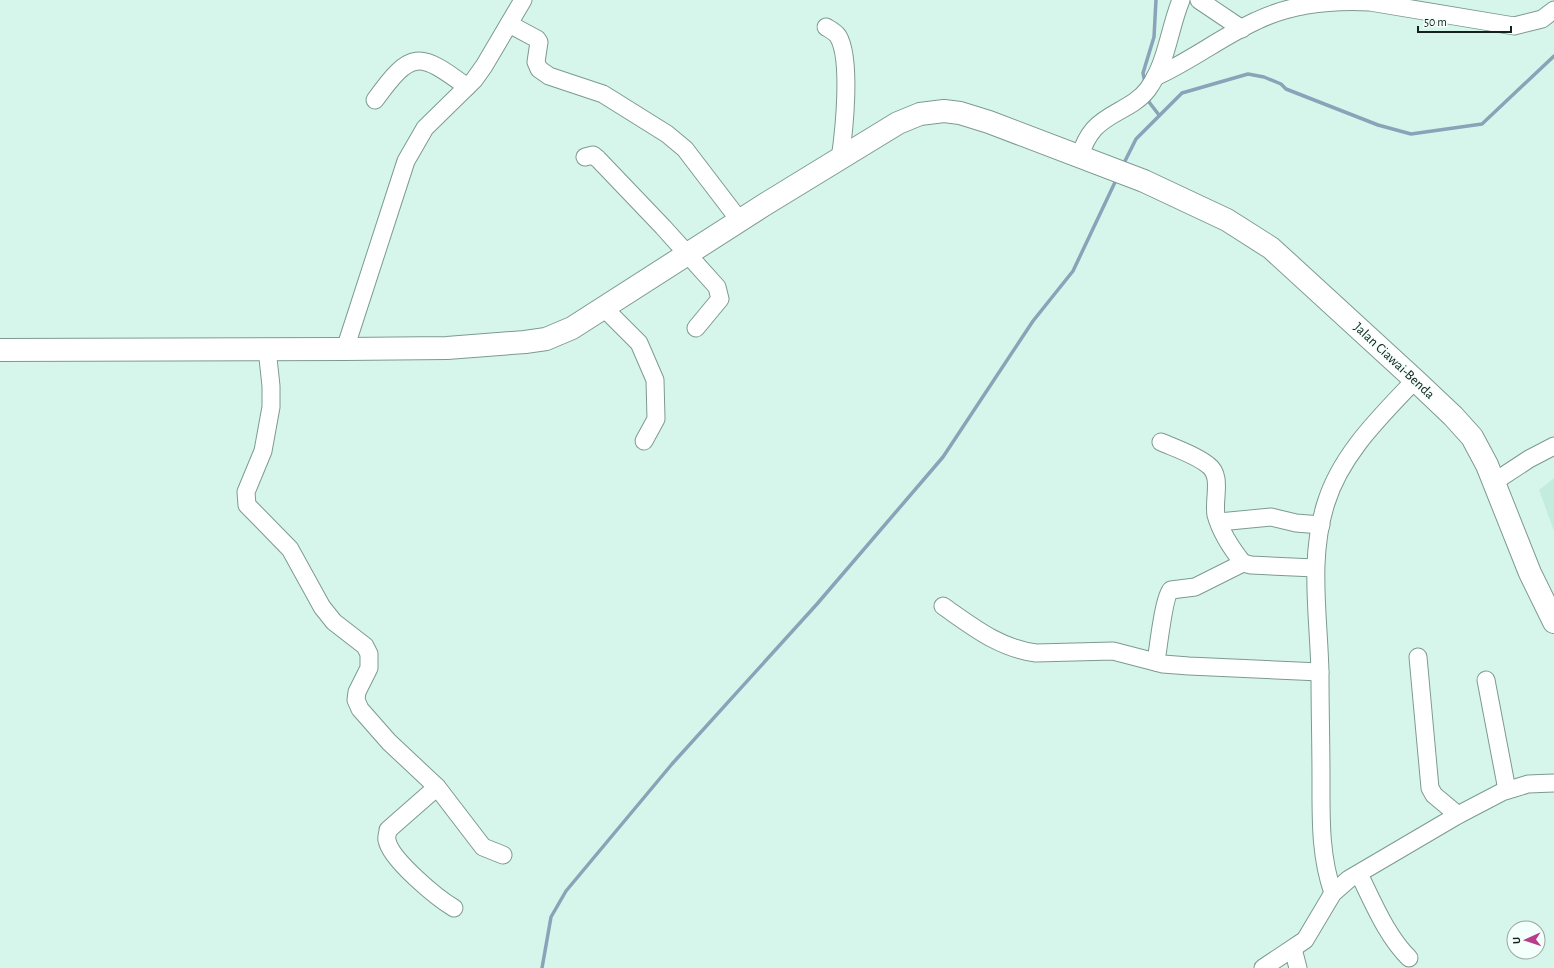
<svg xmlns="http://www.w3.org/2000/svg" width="1554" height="968" font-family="'Alegreya Sans',sans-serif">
<rect width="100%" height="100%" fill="#d7f6eb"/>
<path fill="#c3ecde" d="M1554,478V531L1539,490Z"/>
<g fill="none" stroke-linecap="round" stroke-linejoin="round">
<g stroke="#89a3b8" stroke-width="3.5">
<path d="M1145,83L1143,73L1154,37L1156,0"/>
<path d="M1148,97L1149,102L1159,115"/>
<path d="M1123,165L1136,139L1182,93L1248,74L1264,77L1281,84L1286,89L1378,125L1411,134L1482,124L1554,56"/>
<path d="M542,968L551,917L566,891L672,764L817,604L943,457L1033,321L1073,271L1117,178"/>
</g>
<defs>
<g id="minor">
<path d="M1199,0L1242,29"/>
<path d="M509,24L537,39L539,42L536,62L539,69L549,76L603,94L667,134L685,149L740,221"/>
<path d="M826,27C831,30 835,32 838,36C852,59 844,132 840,159"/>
<path d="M1155,77C1191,61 1221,37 1256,21C1291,4 1332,0 1370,2L1514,26L1542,19L1554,10"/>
<path d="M375,100C411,50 419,51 467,87"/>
<path d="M1080,156C1083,146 1087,137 1094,129C1109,112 1134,108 1148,89C1167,63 1169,29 1181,0"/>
<path d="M585,157L593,155L598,159L663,227L717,287L720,299L696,328"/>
<path d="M604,308L639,343L655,380L656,419L644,441"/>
<path d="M267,349L271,386V407L263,451L246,492L247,505L290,549L322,607L334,622L365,646L369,654V668L357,692L356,700L360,709L389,742L437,787L483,847L503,855"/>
<path d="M345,349L406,161L425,128L474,80L484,66L523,0"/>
<path d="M1161,442C1175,448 1196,455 1208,465C1223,476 1213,499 1216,515C1221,533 1231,548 1243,563"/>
<path d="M1494,482L1529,459L1554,446"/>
<path d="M1219,522L1271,517L1296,523L1321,525"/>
<path d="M943,606C973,627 999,648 1036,653L1113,651L1163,664L1189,666L1320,672"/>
<path d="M1418,657L1430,788L1434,795L1458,815"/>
<path d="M1156,662C1158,649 1164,596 1171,590L1195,587L1243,563L1251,565L1315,568"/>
<path d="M1486,680L1507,790"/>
<path d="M437,787L388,830C388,833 386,837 387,840C390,859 437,898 454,908"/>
<path d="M1359,874C1373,902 1386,935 1409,958"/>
<path d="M1333,893C1320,856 1321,819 1321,780C1321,745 1320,710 1320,674C1319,617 1308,559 1326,503C1341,454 1381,416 1415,380"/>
<path d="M1293,949L1298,968"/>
<path d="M1263,968L1305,940L1333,893L1349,879L1458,815L1502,792L1528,784L1554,783"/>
</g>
<path id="highway" d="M0,350L345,349L447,348L525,342L546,339L572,328L764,205L898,123L920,114L944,111L960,113L989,122L1144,181L1227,220L1271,248L1415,380L1453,416L1472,437L1487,465L1530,573L1554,622"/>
</defs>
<use href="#minor" stroke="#7d9a90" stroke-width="19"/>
<use href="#highway" stroke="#7d9a90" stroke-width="24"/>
<use href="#minor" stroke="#fff" stroke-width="17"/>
<use href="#highway" stroke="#fff" stroke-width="22"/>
</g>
<g text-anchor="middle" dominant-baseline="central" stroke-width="3" stroke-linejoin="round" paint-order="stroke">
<g font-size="14" fill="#15211d" stroke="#f2fffa">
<text transform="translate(1394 361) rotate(43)">Jalan Ciawai-Benda</text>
</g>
</g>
<g transform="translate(1526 940) rotate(267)"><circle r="19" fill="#f2fffa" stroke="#9aa6a2"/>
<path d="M0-3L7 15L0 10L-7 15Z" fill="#b93c8b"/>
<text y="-6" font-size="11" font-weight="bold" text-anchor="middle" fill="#15211d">U</text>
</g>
<path d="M1418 26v6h93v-6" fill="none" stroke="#15211d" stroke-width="2"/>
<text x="1424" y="26" font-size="12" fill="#15211d" stroke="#f2fffa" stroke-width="3" paint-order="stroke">50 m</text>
</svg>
